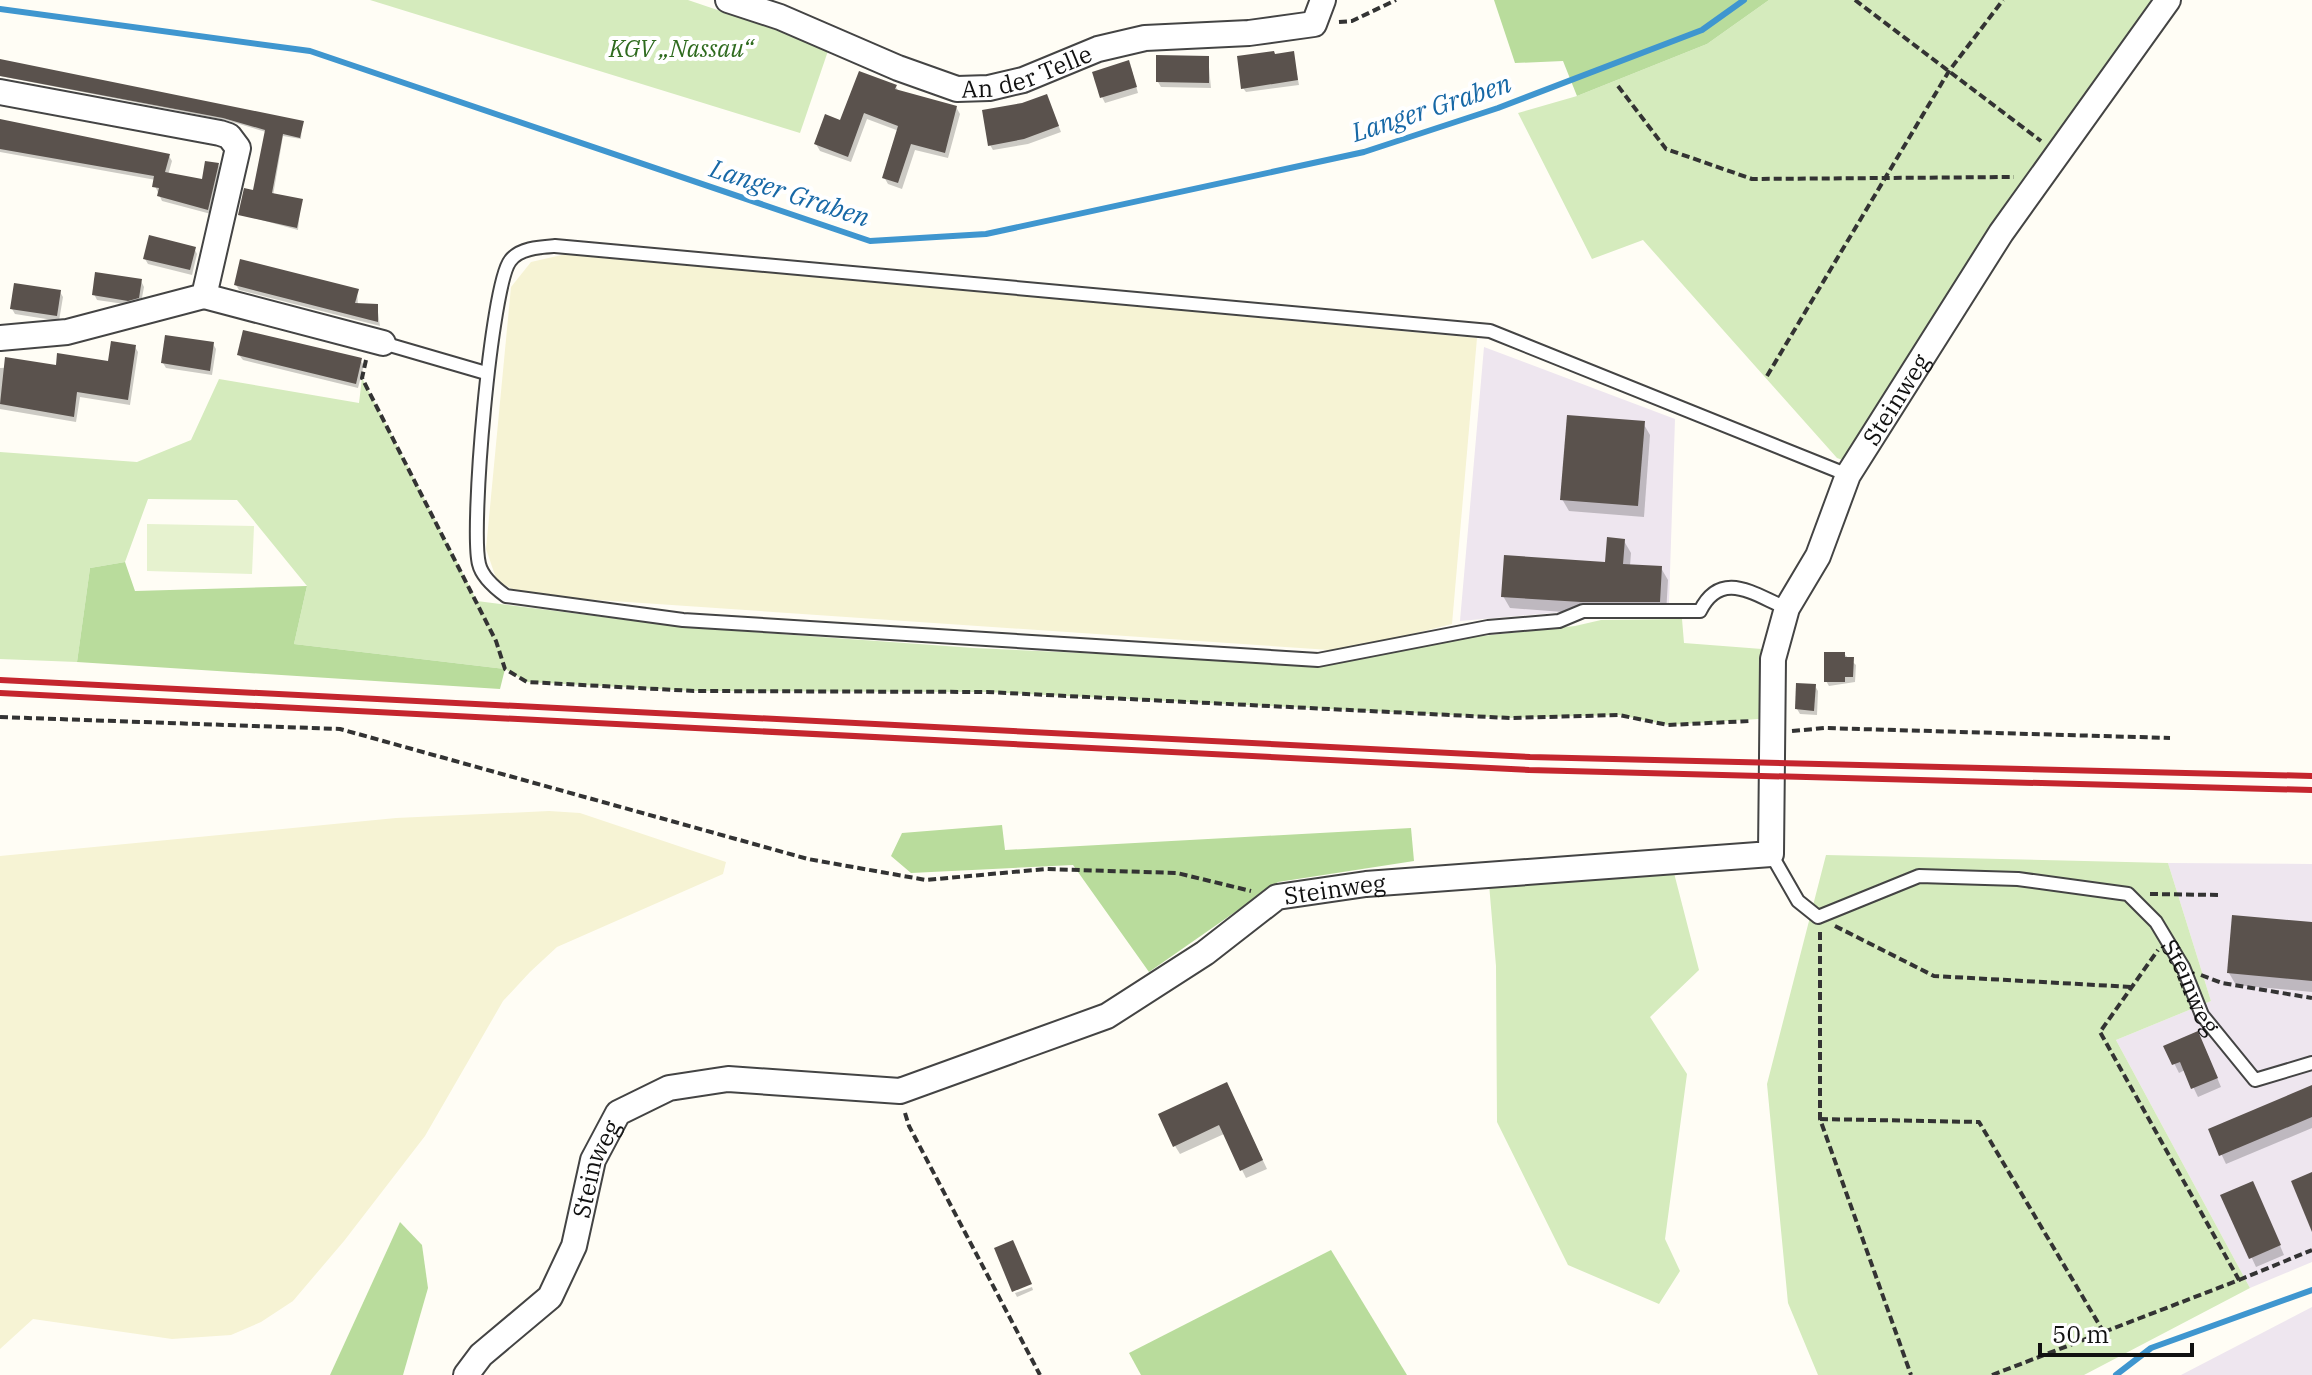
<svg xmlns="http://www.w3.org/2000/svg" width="2312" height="1375" font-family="'IBM Plex Serif',serif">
<rect width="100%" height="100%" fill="#fffdf5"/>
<g fill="#eee6ef">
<path d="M1484,347L1675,419L1669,603L1460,621Z"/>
<path d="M2168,863L2312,864V1262L2250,1288L2116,1040L2211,1001Z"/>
<path d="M2312,1307V1375H2181Z"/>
</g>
<g fill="#f6f3d4">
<path d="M566,254L1477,338L1452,624L1345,651L524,595L497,581L486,549L511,287L531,262Z"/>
<path d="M549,811L580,813L726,862L723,874L557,947L530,972L503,1001L425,1136L344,1241L293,1301L261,1322L231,1335L172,1339L33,1319L0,1349V856L396,818Z"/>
</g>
<g fill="#d5ebbd">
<path d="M370,0H688L829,48L800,133Z"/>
<path d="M1769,0H2157L1845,461L1837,458L1643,240L1592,259L1518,113L1577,96L1707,44Z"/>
<path d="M362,378L477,601L684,627L974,648L1319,664L1445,640L1575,626L1601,620L1682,619L1684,643L1775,650L1773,718L1668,725L1619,715L1510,718L987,692L694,691L527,682L505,669L294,644L307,586L237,500L148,499L125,562L90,568L77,662L0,659V452L137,462L191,440L219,379L359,403Z"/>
<path d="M1826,855L2168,863L2211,1001L2116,1040L2250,1288L2084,1375H1818L1788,1303L1767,1084Z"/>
<path d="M1674,873L1699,970L1650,1017L1687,1074L1665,1239L1680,1271L1659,1304L1568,1265L1497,1122L1496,966L1489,884Z"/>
</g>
<g fill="#b9dc9c">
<path d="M1494,0H1769L1707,44L1577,96L1563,61L1515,63Z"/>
<path d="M125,562L135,591L307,586L294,644L505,669L500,689L77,662L90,568Z"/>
<path d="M1002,825L1005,850L1411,828L1414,861L1278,882L1149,972L1073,865L911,873L891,856L902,833Z"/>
<path d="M400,1222L422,1245L428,1288L403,1375H330Z"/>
<path d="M1331,1250L1407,1375H1141L1129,1353Z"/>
</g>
<path fill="#e6f2cf" d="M147,524L254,526L252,574L147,571Z"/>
<g fill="#0003">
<path d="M1293,53L1299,85L1246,92L1243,88L1275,56Z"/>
<path d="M1208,57L1211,88L1161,87L1158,82Z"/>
<path d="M0,61L302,123L301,139L283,136L273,196L301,201L298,230L243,215L255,192L266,132L226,120L0,76Z"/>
<path d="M1131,68L1138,93L1105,103L1102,97Z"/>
<path d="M896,87L899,92L956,107L960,114L948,158L915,150L902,189L888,184L884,177L899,131L867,119L851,162L820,151L816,144Z"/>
<path d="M1049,101L1061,132L1028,144L993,150L990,145Z"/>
<path d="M0,121L169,156L172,161L168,175L203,181L218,165L221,170L211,214L162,201L155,186L156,180L0,152Z"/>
<path d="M194,248L197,254L192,275L148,264L145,259Z"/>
<path d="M141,281L144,287L141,303L131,305L97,300L94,294Z"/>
<path d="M236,285L357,291L358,305H377L380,326L239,290Z"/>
<path d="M60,292L63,297L59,321L15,314L12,309Z"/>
<path d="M213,344L216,349L212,375L166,368L163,363Z"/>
<path d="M135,347L138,352L130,405L80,397L76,422L0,409V368L110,363Z"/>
<path d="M239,355L360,360L364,365L358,388L243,360Z"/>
<path d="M1643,423L1650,435L1644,517L1569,511L1562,499Z"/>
<path d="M1624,541L1631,553L1630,566L1661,568L1668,580L1666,614H1589L1510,608L1503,596L1607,565Z"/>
<path d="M1844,654L1856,665L1855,682L1829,686L1826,681Z"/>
<path d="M1815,686L1818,691L1817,715L1800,714L1797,709Z"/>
<path d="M2312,924V992L2236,985L2229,973Z"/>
<path d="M2202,1042L2221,1087L2198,1097L2185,1070L2179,1073L2166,1047Z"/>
<path d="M2312,1092V1128L2226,1164L2210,1130Z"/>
<path d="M1231,1093L1267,1169L1246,1178L1224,1134L1180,1154L1175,1146Z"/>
<path d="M2257,1192L2284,1255L2256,1267L2223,1196Z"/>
<path d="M1032,1287L1033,1290L1017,1297L1015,1293Z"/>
</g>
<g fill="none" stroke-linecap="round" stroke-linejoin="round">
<g stroke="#3f96cf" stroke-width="6">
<path d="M0,9L310,51L870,241L986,234L1364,152L1498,108L1702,30L1744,0"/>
<path d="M2116,1375L2151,1348L2312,1290"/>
</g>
</g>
<g fill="#5a524d">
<path d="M1274,51L1275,54L1294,51L1298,80L1241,89L1237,56Z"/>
<path d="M1156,55L1209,56V83L1156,82Z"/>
<path d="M0,59L304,121L300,138L283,134L272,193L303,199L297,228L238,215L244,188L253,190L265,130L223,118L0,76Z"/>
<path d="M1129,60L1137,87L1100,98L1092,72Z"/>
<path d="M859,71L897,85L895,89L957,106L945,153L911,144L898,183L882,178L898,126L864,113L848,157L814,144L825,114L840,120Z"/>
<path d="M1047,94L1059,126L1024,139L988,146L982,110L1022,103Z"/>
<path d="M0,119L170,154L165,172L202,179L205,161L219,163L208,210L157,196L159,188L152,187L154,176L0,149Z"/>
<path d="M149,235L196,247L190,270L143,259Z"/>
<path d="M240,259L359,289L355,303L378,304V322L234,285Z"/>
<path d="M95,272L142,279L139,298L128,301L92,295Z"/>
<path d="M14,283L61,290L57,316L10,309Z"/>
<path d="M243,330L362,358L356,384L237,355Z"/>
<path d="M165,335L214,342L210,371L161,363Z"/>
<path d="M111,341L136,345L128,400L77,392L74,417L0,404L5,357L56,365L57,353L108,361Z"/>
<path d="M1567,415L1645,421L1638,506L1560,500Z"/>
<path d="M1607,537L1625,539L1623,564L1662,566L1660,602H1581L1501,597L1504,555L1605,562Z"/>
<path d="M1824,652H1845V657H1854L1853,677H1845V682H1824Z"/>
<path d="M1796,683L1816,684L1814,711L1795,709Z"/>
<path d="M2232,915L2312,922V981L2227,973Z"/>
<path d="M2198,1031L2218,1078L2191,1089L2180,1062L2172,1065L2163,1046Z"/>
<path d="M1227,1082L1263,1160L1240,1171L1219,1125L1173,1147L1158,1114Z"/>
<path d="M2312,1085V1117L2219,1156L2208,1129Z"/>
<path d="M2312,1172V1232L2291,1181Z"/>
<path d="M2253,1181L2281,1245L2249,1259L2220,1195Z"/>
<path d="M1013,1240L1032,1284L1012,1292L994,1248Z"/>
</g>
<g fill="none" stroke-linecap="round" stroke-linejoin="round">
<defs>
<g id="lane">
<path d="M383,343L486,373"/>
<path d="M1787,608C1757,597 1722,567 1700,611H1583L1559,621L1488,627L1318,660L683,620L506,596C495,588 482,577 479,564C470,529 491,286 510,261C519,248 541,247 555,246L1490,331L1848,475"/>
<path id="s1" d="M1771,854L1798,901L1818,917L1919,876L2018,879L2128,894L2156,922L2183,967L2202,1015L2255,1080L2312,1063"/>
</g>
<g id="street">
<path id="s2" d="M728,0L780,17L898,68L957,89L989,88L1023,80L1098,49L1145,38L1249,33L1314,24L1323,0"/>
<path d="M0,92L220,133L229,136L238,148L204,296L67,332L0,338"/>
<path d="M204,296L383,343"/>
<path id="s3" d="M466,1375L481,1355L550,1297L574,1246L593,1160L618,1113L669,1088L728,1079L900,1091L1107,1016L1205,953L1277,897L1366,884L1771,854L1773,659L1787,608L1818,556L1848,475L2001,233L2168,0"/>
</g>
</defs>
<use href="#lane" stroke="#444" stroke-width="16"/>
<use href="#street" stroke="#444" stroke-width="28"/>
<g stroke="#333" stroke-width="4" stroke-dasharray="8 4" stroke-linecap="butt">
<path d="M1855,0L2041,141"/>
<path d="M1339,22L1352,21L1396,0"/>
<path d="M1618,86L1666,149L1752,179L2014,177"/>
<path d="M366,360L362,378L496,641L505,669L527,682L694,691L987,692L1510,718L1619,715L1668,725L1751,721"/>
<path d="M1767,376L1949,71L2003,0"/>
<path d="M0,717L340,729L808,859L926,880L1046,869L1177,873L1251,891"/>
<path d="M1792,731L1825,728L2170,738"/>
<path d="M2150,894L2219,895"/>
<path d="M1835,926L1934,976L2132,987"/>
<path d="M1820,932V1119L1911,1375"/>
<path d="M2201,975L2222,983L2312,998"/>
<path d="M905,1113L909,1126L1040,1375"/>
<path d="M1820,1119L1979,1122L2103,1331"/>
<path d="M2239,1280L2312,1250"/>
<path d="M1992,1375L2239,1280L2100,1032L2158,950"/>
</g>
<use href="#lane" stroke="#fff" stroke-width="12"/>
<use href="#street" stroke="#fff" stroke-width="24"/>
<g stroke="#c4262e" stroke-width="6">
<path d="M0,680L1530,757L2312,776"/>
<path d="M0,693L1529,770L2312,790"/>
</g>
</g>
<g text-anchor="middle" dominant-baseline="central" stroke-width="8" stroke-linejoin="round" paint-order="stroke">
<g font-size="24" font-style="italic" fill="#2f6b1f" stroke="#fff">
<text x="681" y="48">KGV „Nassau“</text>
</g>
<g font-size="24" fill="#111" stroke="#fff">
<text stroke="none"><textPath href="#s2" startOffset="318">An der Telle</textPath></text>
<text stroke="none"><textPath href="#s3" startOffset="2010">Steinweg</textPath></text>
<text stroke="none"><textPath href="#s3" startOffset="1088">Steinweg</textPath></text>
<text stroke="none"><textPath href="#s1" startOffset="512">Steinweg</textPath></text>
<text stroke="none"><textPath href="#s3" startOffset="252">Steinweg</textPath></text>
</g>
<g font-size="26" font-style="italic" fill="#1768a6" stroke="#fff">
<text transform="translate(1431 107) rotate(-18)">Langer Graben</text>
<text transform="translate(790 192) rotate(18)">Langer Graben</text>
</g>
</g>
<path d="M2040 1343v12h152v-12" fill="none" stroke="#111111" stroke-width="4"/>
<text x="2052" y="1343" font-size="24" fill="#111111" stroke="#ffffff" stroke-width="6" paint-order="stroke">50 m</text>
</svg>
